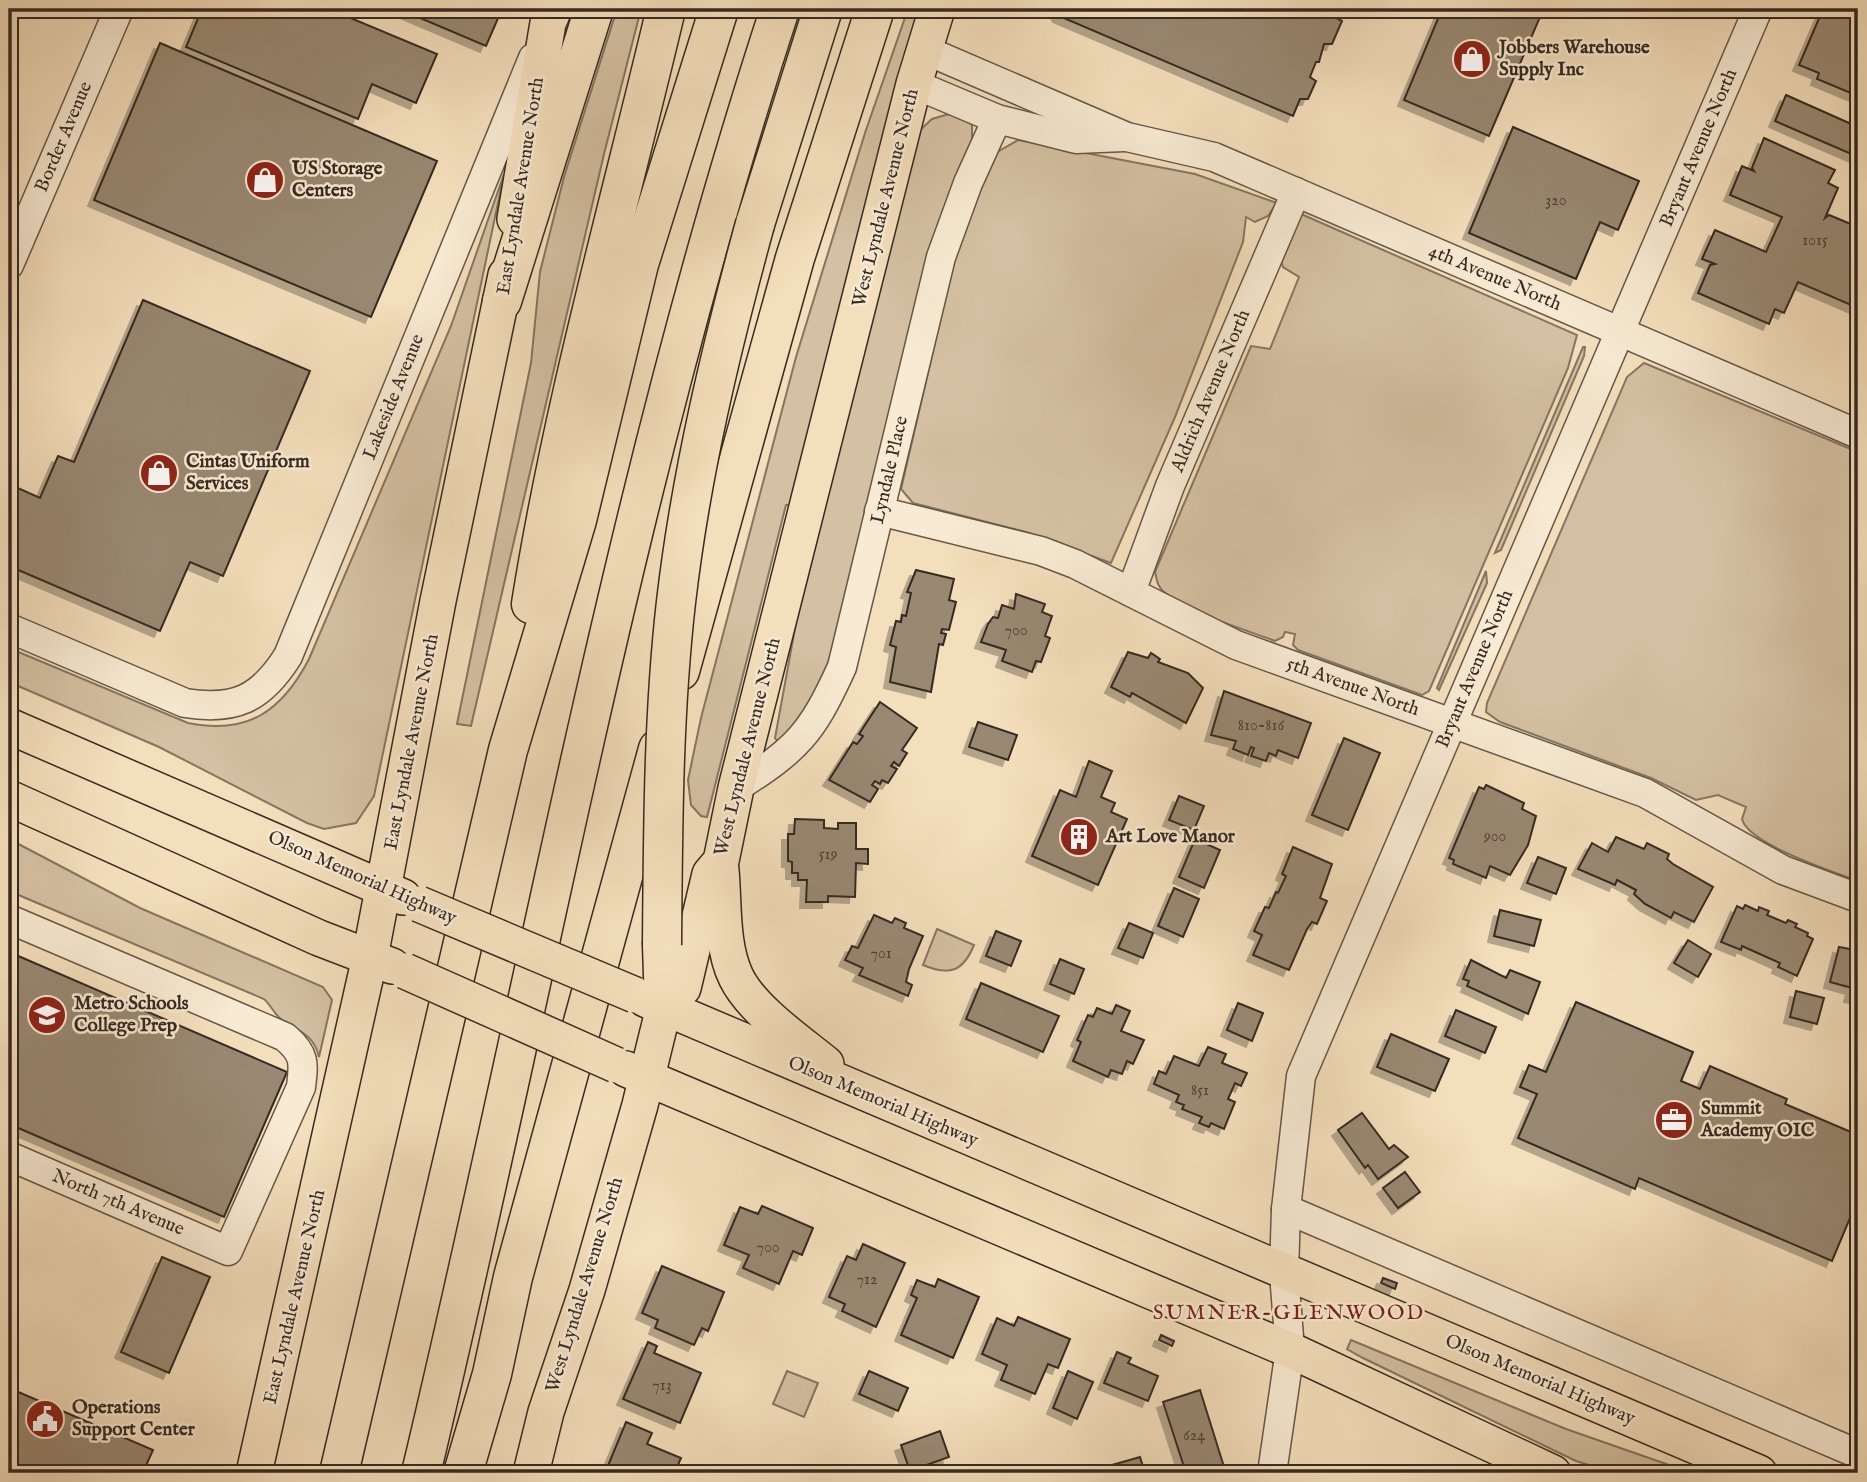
<svg xmlns="http://www.w3.org/2000/svg" width="1867" height="1482" font-family="'IM FELL English',serif">
<defs>
<filter id="shadow"><feDropShadow dx="-6" dy="6" stdDeviation="0" flood-color="#0004"/></filter>
</defs>
<rect width="100%" height="100%" fill="#f4dfbc"/>
<filter id="stains"><feTurbulence type="fractalNoise" baseFrequency=".00286" numOctaves="4"/><feColorMatrix values="0 0 0 0 .2 0 0 0 0 .09 0 0 0 0 .02 0 0 0 .5 -.17"/></filter>
<radialGradient id="worn" r=".72"><stop offset=".6" stop-color="#630" stop-opacity="0"/><stop offset="1" stop-color="#630" stop-opacity=".3"/></radialGradient>
<g fill="#d4c0a2" stroke="#857562" stroke-width="2">
<path d="M617,9H641L604,154L471,726L457,724L531,363L540,272L564,177Z"/>
<path d="M908,9H921L793,505H786L707,817L701,816L691,805L688,780L701,718L796,357L865,133Z"/>
<path d="M949,114L965,118L972,125V141L832,653C819,686 804,716 778,742L775,738L796,623L919,131L932,119Z"/>
<path d="M1018,140L1195,174L1277,203L1268,216L1255,222L1246,217L1243,242L1175,417L1111,563L1026,532L913,503L901,489L954,261L991,159L999,151Z"/>
<path d="M504,174L374,796L356,823L324,829L307,823L159,747L9,682V648L188,723C248,735 282,711 309,659L451,326Z"/>
<path d="M1301,214L1577,335L1568,368L1429,691L1422,695L1298,650L1293,645L1295,634L1285,632L1283,637L1275,641C1243,629 1189,613 1164,592C1157,586 1157,580 1155,572L1251,346L1270,349L1299,277L1283,267L1281,260Z"/>
<path d="M1583,347H1585L1584,356L1501,550L1495,553Z"/>
<path d="M1644,363L1858,452V881C1834,872 1748,844 1742,819L1746,807L1718,795L1696,800L1651,778L1500,722L1486,712L1487,703L1627,377Z"/>
<path d="M1486,571L1487,583L1439,690L1437,688Z"/>
<path d="M9,839L140,908L323,987L332,1000L319,1057C314,1034 298,1031 281,1019C275,1015 270,1004 264,999L9,891Z"/>
<path d="M937,929L974,945C963,972 949,976 923,965Z"/>
<path d="M1351,1340L1566,1429L1692,1473H1615L1576,1461L1363,1358L1347,1349Z"/>
<path d="M787,1371L818,1383L804,1417L773,1404Z"/>
</g>
<g fill="#998872" stroke="#362a21" stroke-width="2" filter="url(#shadow)">
<path d="M202,9H329L437,54L416,103L372,84L358,119L186,47Z"/>
<path d="M399,9H502L486,46Z"/>
<path d="M1055,9H1340L1338,19L1342,21L1332,44H1324L1319,62H1316L1310,77L1316,81L1308,99H1300L1293,116L1059,16Z"/>
<path d="M1442,9H1525L1540,17L1489,136L1404,100Z"/>
<path d="M1823,9H1858V96L1817,79L1819,73L1799,65Z"/>
<path d="M160,43L437,161L371,317L94,200Z"/>
<path d="M1786,95L1858,127L1856,156L1775,121Z"/>
<path d="M1513,127L1639,181L1618,230L1600,222L1576,279L1469,233Z"/>
<path d="M1764,138L1835,170L1828,183L1838,188L1825,218L1829,215L1858,227V278L1852,293L1858,296V308L1798,282L1784,313L1775,309L1769,324L1698,293L1710,265L1715,264L1702,259L1715,230L1766,252L1782,217L1730,195L1742,166L1754,171L1752,168Z"/>
<path d="M143,300L310,371L223,576L190,562L160,631L9,566V484L40,498L58,456L74,462Z"/>
<path d="M916,570L954,579L949,600L956,602L949,630L942,629L941,633L946,634L943,645L939,644L931,692L890,682L896,647L890,645L896,621L901,622L902,615L906,616L911,593L907,592Z"/>
<path d="M1016,594L1045,604L1042,612L1052,616L1045,636L1050,638L1041,662L1036,661L1032,672L1002,661L1006,650L981,642L988,624L993,617L998,618L1002,605L1014,609Z"/>
<path d="M1128,652L1148,658L1151,653L1160,659L1158,662L1188,673L1203,688L1186,723L1132,693L1130,697L1111,687Z"/>
<path d="M1224,691L1311,723L1298,758L1278,750L1276,756L1269,753L1266,761L1251,756L1254,748L1251,747L1248,755L1233,749L1236,741L1211,735Z"/>
<path d="M880,702L917,728L902,750L907,753L899,766L894,762L891,766L897,769L888,783L882,780L880,784L875,781L872,785L878,789L870,802L829,780L853,742L857,744L863,736L859,734Z"/>
<path d="M978,722L1017,735L1008,760L969,747Z"/>
<path d="M1344,738L1380,753L1348,830L1312,815Z"/>
<path d="M1089,761L1112,771L1101,797L1115,803L1111,812L1127,819L1098,885L1032,856L1060,790L1076,797Z"/>
<path d="M1486,785L1524,803L1522,809L1536,816L1528,845L1510,875L1490,866L1486,878L1453,864L1454,860L1449,858L1479,787L1484,789Z"/>
<path d="M1179,796L1204,806L1194,830L1169,820Z"/>
<path d="M795,819L824,820V828L838,829V823H856V849H868V864L856,863L855,897L828,896V902H806L807,880H798V873H792V862L788,861V834H794Z"/>
<path d="M1616,837L1644,849L1647,843L1669,854L1667,859L1673,864L1713,887L1694,922L1674,912L1671,918L1645,904L1634,894L1636,890L1617,880L1615,885L1578,869L1592,843L1608,852Z"/>
<path d="M1195,839L1220,850L1204,888L1179,877Z"/>
<path d="M1293,847L1332,864L1320,898L1327,901L1317,924L1312,922L1307,929L1289,970L1253,955L1262,935L1254,931L1265,907L1269,908L1276,892L1278,893L1286,876L1282,874Z"/>
<path d="M1538,857L1566,868L1556,894L1527,883Z"/>
<path d="M1174,888L1199,899L1183,937L1158,926Z"/>
<path d="M1745,905L1758,911L1759,907L1769,911L1767,915L1786,923L1788,920L1797,924L1795,927L1808,933L1807,936L1813,939L1797,976L1778,967L1780,963L1742,946L1741,950L1721,942L1737,906L1743,909Z"/>
<path d="M1500,910L1541,920L1534,946L1494,936Z"/>
<path d="M874,915L892,923L895,918L906,923L904,928L923,936L909,969L906,982L912,985L908,996L859,975L863,968L845,960L852,946L858,948Z"/>
<path d="M1129,923L1153,933L1143,958L1118,948Z"/>
<path d="M996,931L1021,941L1011,966L986,956Z"/>
<path d="M1688,940L1711,954L1698,977L1674,963Z"/>
<path d="M1852,943L1858,945V998L1850,996L1852,988L1830,982L1839,947L1850,949Z"/>
<path d="M9,952L287,1072L224,1217L9,1124Z"/>
<path d="M1060,959L1084,969L1074,994L1050,984Z"/>
<path d="M1471,960L1506,978L1510,970L1540,982L1528,1014L1467,986L1469,981L1463,979Z"/>
<path d="M981,983L1059,1016L1043,1052L966,1019Z"/>
<path d="M1796,991L1824,998L1817,1024L1790,1017Z"/>
<path d="M1576,1002L1693,1052L1681,1081L1700,1089L1710,1066L1787,1099L1785,1104L1858,1135V1199L1832,1261L1639,1178L1635,1189L1518,1138L1537,1094L1520,1087L1529,1065L1546,1072Z"/>
<path d="M1238,1003L1263,1013L1252,1041L1227,1030Z"/>
<path d="M1116,1005L1130,1011L1121,1031L1144,1040L1133,1064L1127,1061L1122,1074L1111,1070L1108,1077L1073,1061L1081,1042L1077,1040L1088,1015L1093,1017L1097,1008L1112,1014Z"/>
<path d="M1456,1010L1496,1027L1485,1053L1445,1036Z"/>
<path d="M1391,1034L1449,1059L1435,1091L1377,1067Z"/>
<path d="M1208,1047L1226,1054L1222,1063L1247,1073L1241,1086L1235,1083L1228,1099L1235,1102L1224,1129L1211,1123L1209,1127L1199,1123L1202,1117L1182,1109L1184,1105L1176,1102L1179,1095L1154,1084L1159,1071L1166,1074L1174,1056L1199,1066Z"/>
<path d="M1362,1113L1389,1149L1394,1145L1408,1157L1378,1179L1368,1165L1365,1168L1338,1130Z"/>
<path d="M1405,1172L1420,1192L1398,1208L1383,1188Z"/>
<path d="M762,1206L813,1228L802,1255L793,1251L779,1284L743,1268L749,1255L724,1245L740,1207L758,1214Z"/>
<path d="M863,1244L905,1263L876,1327L842,1311L845,1304L829,1297L847,1256L856,1260Z"/>
<path d="M162,1257L210,1277L169,1373L121,1352Z"/>
<path d="M662,1266L724,1292L708,1331L702,1328L694,1345L655,1328L658,1320L642,1313Z"/>
<path d="M1383,1278L1397,1283L1395,1289L1381,1283Z"/>
<path d="M938,1279L979,1297L953,1358L901,1335L917,1298L911,1295L917,1280L935,1287Z"/>
<path d="M1018,1317L1070,1339L1058,1368L1048,1364L1035,1394L1001,1380L1007,1365L982,1354L997,1318L1014,1326Z"/>
<path d="M1161,1335L1174,1341L1172,1346L1159,1340Z"/>
<path d="M648,1342L657,1346L654,1353L701,1373L680,1423L623,1399Z"/>
<path d="M1117,1352L1131,1358L1128,1363L1158,1376L1148,1401L1104,1383Z"/>
<path d="M869,1371L908,1388L898,1411L859,1394Z"/>
<path d="M1068,1371L1093,1382L1077,1419L1053,1408Z"/>
<path d="M9,1388L153,1450L144,1470L152,1473H9Z"/>
<path d="M1200,1390L1225,1470L1214,1473H1186L1163,1402Z"/>
<path d="M626,1422L652,1433L647,1444L681,1458L675,1472L679,1473H605Z"/>
<path d="M940,1431L949,1457L910,1471L901,1445Z"/>
<path d="M1140,1457L1145,1473H1084Z"/>
</g>
<g fill="none" stroke-linecap="round" stroke-linejoin="round">
<defs>
<g id="minor">
<path d="M925,50L1127,137L1214,157L1858,434"/>
<path d="M914,84L997,119L1076,139L1124,137"/>
<path d="M9,265L119,9"/>
<path d="M879,511L1041,551L1075,564L1236,645L1645,793L1783,870L1858,898"/>
<path d="M1131,592L1170,486L1296,192"/>
<path d="M9,628L185,703C235,711 261,699 288,656L533,58"/>
<path d="M736,788C798,748 811,735 842,667L941,257L968,183L997,119"/>
<path d="M9,919L285,1037C305,1054 304,1062 301,1087L228,1251L9,1156"/>
<path d="M1286,1209L1858,1454"/>
<path d="M1272,1473L1290,1350L1284,1273L1286,1209L1301,1076L1758,9"/>
</g>
<g id="major">
<path d="M515,219L548,23L554,9"/>
<path d="M9,726L403,897"/>
<path d="M9,798L319,938L392,966"/>
<path d="M721,870C724,903 721,946 736,977C752,1010 798,1041 826,1064"/>
<path d="M645,999L1759,1473"/>
<path d="M626,1069L1290,1350L1553,1473"/>
<path d="M254,1473L370,957L438,601L506,275"/>
<path d="M531,1473L546,1412L587,1290L640,1105L664,1007L683,988L710,874L721,861L736,788L914,84L937,9"/>
</g>
<g id="highway">
<path d="M755,224L823,9"/>
<path d="M502,301L594,9"/>
<path d="M531,604C563,403 619,207 666,9"/>
<path d="M680,671L795,258L875,9"/>
<path d="M662,945L664,1007"/>
<path d="M339,1473L508,750L577,520L639,264L719,9"/>
<path d="M421,1473C538,984 623,487 780,9"/>
<path d="M463,1473L492,1374L513,1277L658,749"/>
</g>
</defs>
<use href="#minor" stroke="#665748" stroke-width="31"/>
<use href="#major" stroke="#362a21" stroke-width="38"/>
<use href="#highway" stroke="#362a21" stroke-width="41"/>
<use href="#minor" stroke="#f8ead3" stroke-width="28"/>
<use href="#major" stroke="#f4dfbc" stroke-width="35"/>
<use href="#highway" stroke="#f4dfbc" stroke-width="38"/>
<defs>
<g id="major-bridge">
<path d="M419,904L635,995"/>
<path d="M405,971L616,1065"/>
</g>
<path id="highway-bridge" d="M662,945C663,831 663,716 676,602C691,473 721,349 755,224"/>
</defs>
<use href="#major-bridge" stroke="#362a21" stroke-width="38" stroke-linecap="butt"/>
<use href="#highway-bridge" stroke="#362a21" stroke-width="41" stroke-linecap="butt"/>
<use href="#major-bridge" stroke="#f4dfbc" stroke-width="35"/>
<use href="#highway-bridge" stroke="#f4dfbc" stroke-width="38"/>
</g>
<defs>
<symbol id="shop-disc" viewBox="-11 -11 22 22"><circle r="9.5" fill="#8f2418" stroke="#f8ead3"/><path d="M-5-2.5h2.3a2.7 3.5 0 0 1 5.4 0H5L5.5 6h-11ZM-1.5-2.5h3a1.5 2.3 0 0 0-3 0Z" fill="#fff"/></symbol>
<symbol id="building-disc" viewBox="-11 -11 22 22"><circle r="9.5" fill="#8f2418" stroke="#f8ead3"/><path d="M-4-6H4V6H1V3H-1V6H-4ZM-2.5-4.3h1.7v1.8h-1.7ZM.8-4.3h1.7v1.8H.8ZM-2.5-1h1.7V.8h-1.7ZM.8-1h1.7V.8H.8Z" fill="#fff"/></symbol>
<symbol id="school-disc" viewBox="-11 -11 22 22"><circle r="9.5" fill="#8f2418" stroke="#f8ead3"/><path d="M0-5L7-2L0 1L-7-2ZM-4 1L0 2.5L4 1V4Q0 6-4 4Z" fill="#fff"/></symbol>
<symbol id="office-disc" viewBox="-11 -11 22 22"><circle r="9.5" fill="#8f2418" stroke="#f8ead3"/><path d="M-6-3h4V-5.5h4V-3h4V5H-6ZM-1-4.5V-3h2v-1.5ZM-6 0V1H6V0Z" fill="#fff"/></symbol>
<symbol id="civic-disc" viewBox="-11 -11 22 22"><circle r="9.5" fill="#8f2418" stroke="#f8ead3"/><path d="M-.6-6.5H3V-4.5H.6V-3L4-1V1h2V6H-6V1h2V-1L-.6-3ZM-1.2 2.5V6h2.4V2.5Z" fill="#fff"/></symbol>
</defs>
<g fill-rule="evenodd">
<use href="#shop-disc" x="1450" y="37" width="44" height="44"/>
<use href="#shop-disc" x="243" y="158" width="44" height="44"/>
<use href="#shop-disc" x="137" y="451" width="44" height="44"/>
<use href="#building-disc" x="1057" y="815" width="44" height="44"/>
<use href="#school-disc" x="25" y="993" width="44" height="44"/>
<use href="#office-disc" x="1652" y="1098" width="44" height="44"/>
<use href="#civic-disc" x="23" y="1397" width="44" height="44"/>
</g>
<g text-anchor="middle" dominant-baseline="central" stroke-width="5" stroke-linejoin="round" paint-order="stroke">
<g font-size="16" fill="#4f4235">
<text x="1556" y="201">320</text>
<text x="1815" y="241">1015</text>
<text x="1016" y="631">700</text>
<text x="1261" y="726">810-816</text>
<text x="1495" y="837">900</text>
<text x="828" y="855">519</text>
<text x="881" y="954">701</text>
<text x="1200" y="1091">851</text>
<text x="768" y="1248">700</text>
<text x="867" y="1280">712</text>
<text x="662" y="1386">713</text>
<text x="1194" y="1436">624</text>
</g>
<g font-size="19" font-weight="bold" fill="#362a21" stroke="#f8ead3" text-anchor="start">
<text x="1499" y="48">Jobbers Warehouse<tspan x="1499" dy="22">Supply Inc</tspan></text>
<text x="292" y="169">US Storage<tspan x="292" dy="22">Centers</tspan></text>
<text x="186" y="462">Cintas Uniform<tspan x="186" dy="22">Services</tspan></text>
<text x="1106" y="837">Art Love Manor</text>
<text x="74" y="1004">Metro Schools<tspan x="74" dy="22">College Prep</tspan></text>
<text x="1701" y="1109">Summit<tspan x="1701" dy="22">Academy OIC</tspan></text>
<text x="72" y="1408">Operations<tspan x="72" dy="22">Support Center</tspan></text>
</g>
<g font-size="19" fill="#362a21" stroke="#f8ead3">
<text transform="translate(64 137) rotate(-67)">Border Avenue</text>
<text transform="translate(1699 148) rotate(-67)">Bryant Avenue North</text>
<text transform="translate(521 186) rotate(-81)">East Lyndale Avenue North</text>
<text transform="translate(886 198) rotate(-76)">West Lyndale Avenue North</text>
<text transform="translate(1495 278) rotate(23)">4th Avenue North</text>
<text transform="translate(1211 391) rotate(-67)">Aldrich Avenue North</text>
<text transform="translate(394 397) rotate(-68)">Lakeside Avenue</text>
<text transform="translate(890 470) rotate(-77)">Lyndale Place</text>
<text transform="translate(1475 669) rotate(-67)">Bryant Avenue North</text>
<text transform="translate(1353 687) rotate(20)">5th Avenue North</text>
<text transform="translate(412 742) rotate(-79)">East Lyndale Avenue North</text>
<text transform="translate(748 747) rotate(-76)">West Lyndale Avenue North</text>
<text transform="translate(362 878) rotate(24)">Olson Memorial Highway</text>
<text transform="translate(883 1102) rotate(23)">Olson Memorial Highway</text>
<text transform="translate(118 1203) rotate(23)">North 7th Avenue</text>
<text transform="translate(585 1285) rotate(-73)">West Lyndale Avenue North</text>
<text transform="translate(295 1297) rotate(-77)">East Lyndale Avenue North</text>
<text transform="translate(1540 1380) rotate(23)">Olson Memorial Highway</text>
</g>
<g font-size="21" letter-spacing="2" fill="#7a1f14" stroke="#f8ead3">
<text x="1289" y="1313">SUMNER-GLENWOOD</text>
</g>
</g>
<rect width="1867" height="1482" fill="none" stroke="#f4dfbc" stroke-width="35"/>
<rect x="10" y="10" width="1846" height="1461" fill="none" stroke="#362a21" stroke-width="3.5"/>
<rect x="18" y="18" width="1832" height="1447" fill="none" stroke="#362a21" stroke-width="2"/>
<rect width="100%" height="100%" filter="url(#stains)"/>
<rect width="100%" height="100%" fill="url(#worn)"/>
</svg>
